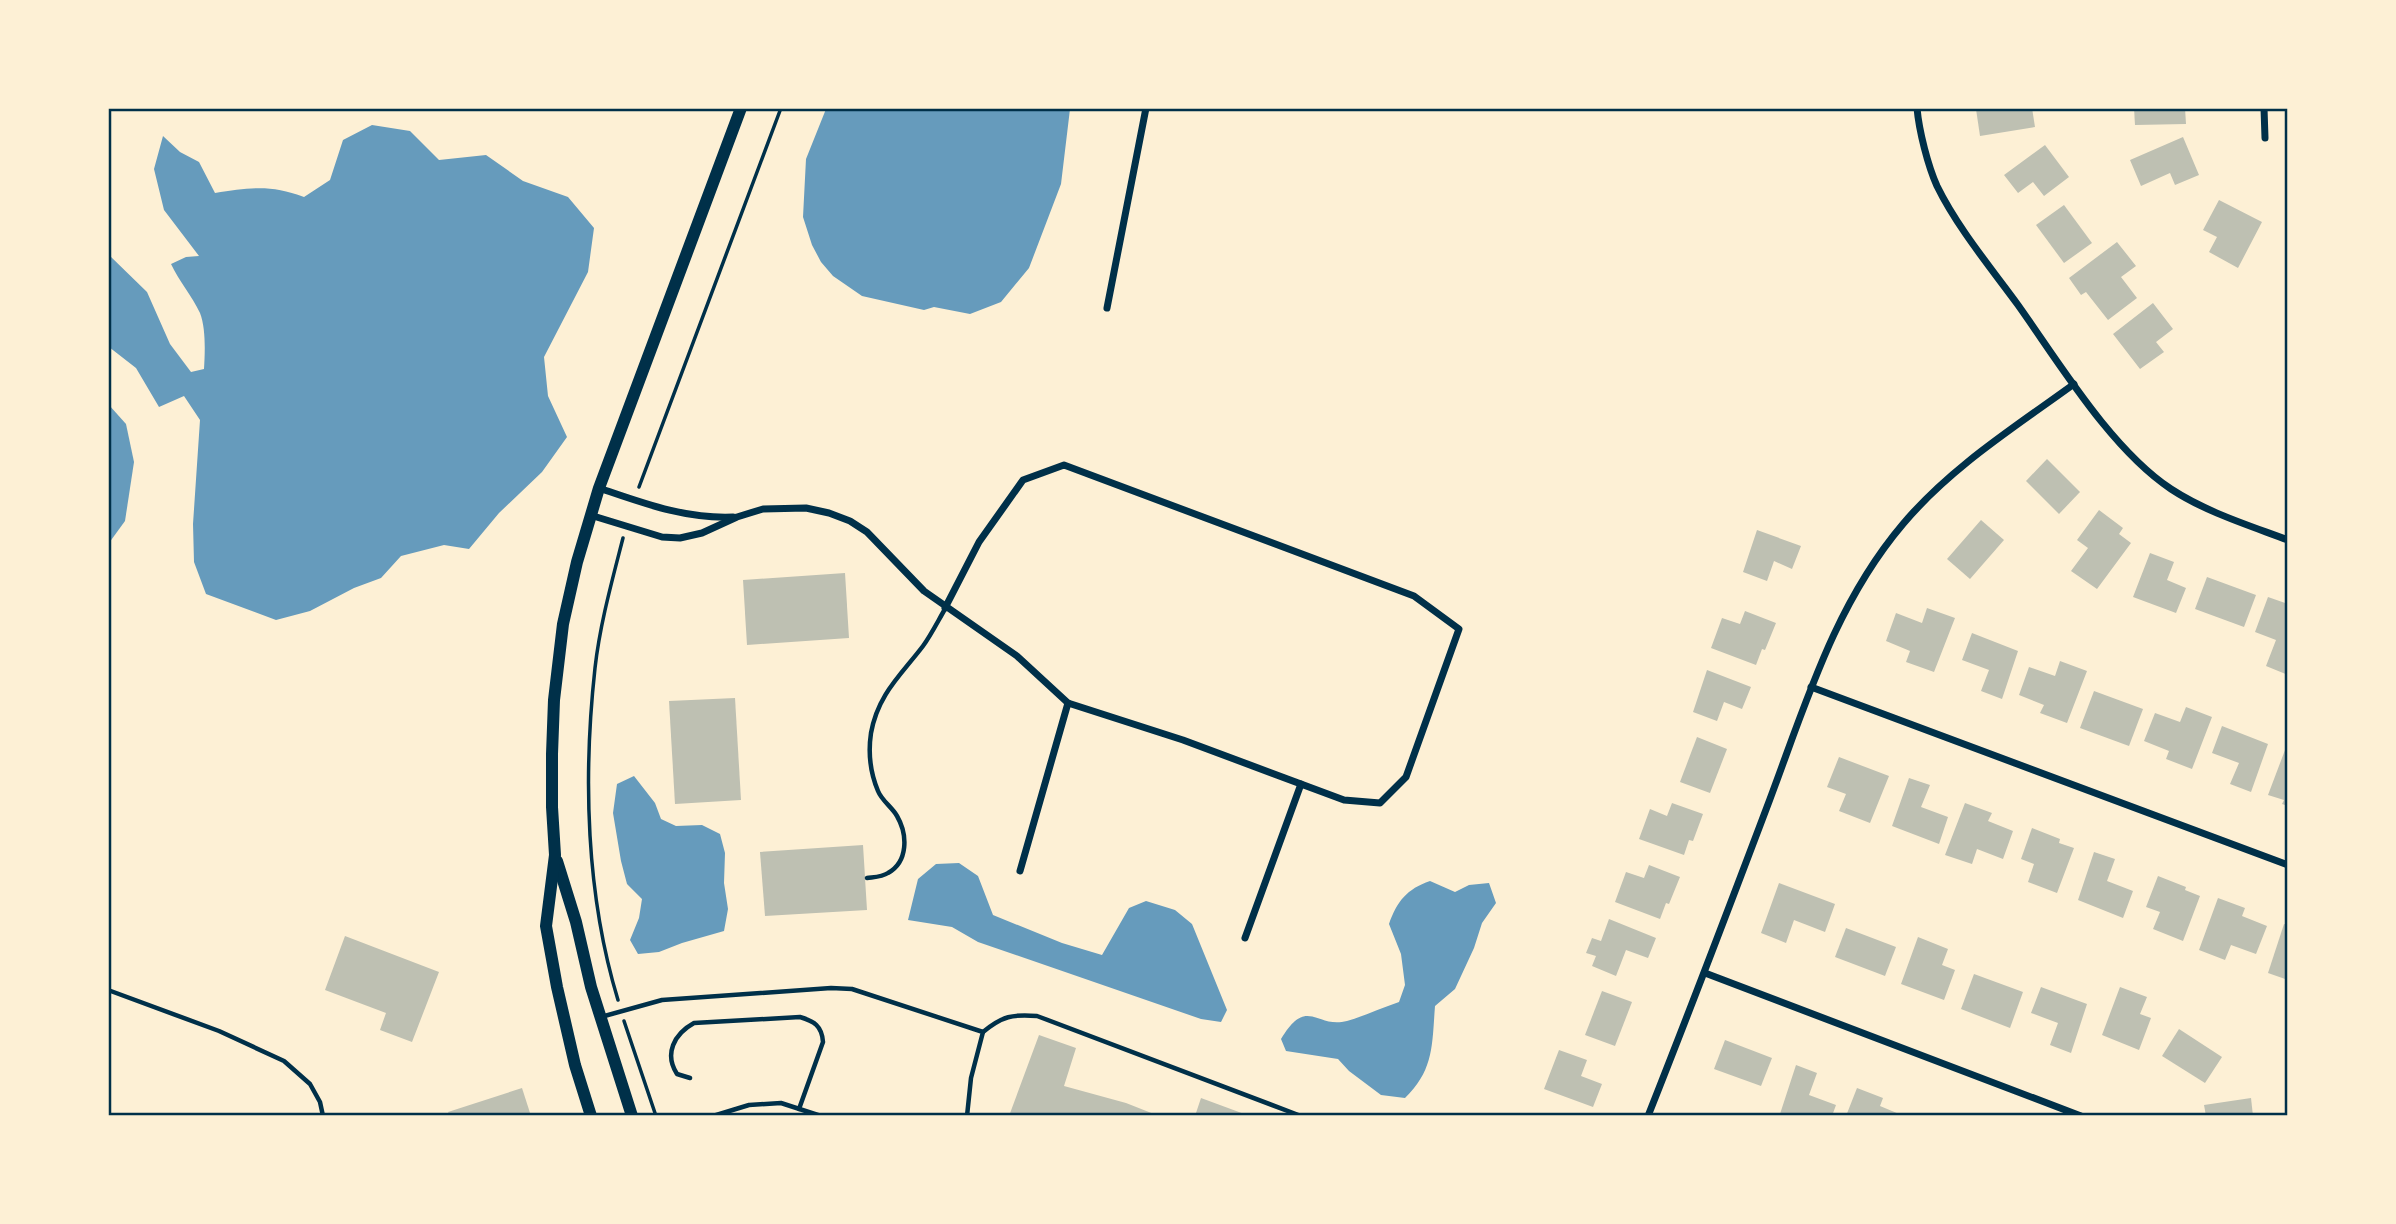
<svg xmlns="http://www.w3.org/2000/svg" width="2396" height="1224" font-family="'Nunito Sans',sans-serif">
<rect width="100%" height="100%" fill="#fdf0d5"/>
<g fill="#669bbc">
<path d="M826,109H1070L1061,184L1029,268L1001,302L970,314L934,307L924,310L862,296L833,276L821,262L812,245L803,217L806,159Z"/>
<path d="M372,125L410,131L439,160L486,155L523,181L568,197L594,228L588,272L544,357L548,396L567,437L542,472L499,513L469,549L444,545L401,556L381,578L354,588L310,611L276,620L206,594L194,562L193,524L200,420L184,396L159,407L136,368L109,347V255L147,292L170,344L191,372L204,369C205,353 206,328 200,313C192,296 179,281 171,264L186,257L199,256L164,210L154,169L163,136L180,152L199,162L215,193C249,188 270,184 304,197L330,180L343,140Z"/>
<path d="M109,405L126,424L134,462L125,521L109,543Z"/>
<path d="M634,776L655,803L661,819L676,826L702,825L720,834L725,853L724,883L728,909L724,931L682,943L659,952L638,954L630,940L639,918L642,899L627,884L621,861L613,813L617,784Z"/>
<path d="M959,863L978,876L993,915L1062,943L1102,955L1129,908L1146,901L1175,910L1192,924L1227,1010L1221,1022L1201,1019L978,942L952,927L908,920L918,879L936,864Z"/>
<path d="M1430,881L1455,892L1469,885L1489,883L1496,903L1482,923L1474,948L1455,989L1435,1006C1432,1045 1434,1070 1405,1098L1381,1095L1349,1071L1338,1059L1286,1051L1281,1039C1308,995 1315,1029 1347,1021C1364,1016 1381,1008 1399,1002L1405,985L1401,954L1389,924C1397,901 1407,889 1430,881Z"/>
</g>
<g fill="#bec0b2">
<path d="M2032,108L2035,127L1980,136L1976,109Z"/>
<path d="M2134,108H2185L2186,124L2135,125Z"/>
<path d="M2183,137L2199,175L2175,185L2170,173L2141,186L2130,160Z"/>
<path d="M2045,145L2069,177L2044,196L2033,182L2018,193L2004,175Z"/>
<path d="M2219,200L2262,222L2238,268L2209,252L2217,237L2203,230Z"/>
<path d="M2064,205L2092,243L2064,263L2036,225Z"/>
<path d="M2117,242L2136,266L2121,277L2137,298L2108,320L2086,292L2081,295L2069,278Z"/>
<path d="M2153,303L2173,329L2156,342L2164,352L2140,369L2113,334Z"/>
<path d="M2047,459L2080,492L2059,514L2026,481Z"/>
<path d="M2099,510L2123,528L2119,534L2131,543L2097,589L2071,571L2088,548L2077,540Z"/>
<path d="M1981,520L2004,540L1970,579L1947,559Z"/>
<path d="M1757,530L1801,546L1792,569L1774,561L1767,581L1743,572Z"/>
<path d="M2150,553L2174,562L2167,580L2186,588L2176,613L2133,597Z"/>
<path d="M845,573L849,638L747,645L743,580Z"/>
<path d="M2207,577L2256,595L2244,627L2195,609Z"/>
<path d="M2268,597L2288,604V675L2266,666L2276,640L2255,632Z"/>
<path d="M1927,608L1955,618L1934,672L1906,662L1910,651L1886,641L1896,613L1922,623Z"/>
<path d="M1745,611L1776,623L1765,650L1762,649L1756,665L1711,648L1722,618L1740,624Z"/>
<path d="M1972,633L2018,651L2002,699L1981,691L1989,670L1962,660Z"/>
<path d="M2060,661L2087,671L2067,723L2040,713L2044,705L2019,695L2029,667L2055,676Z"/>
<path d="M1707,670L1751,687L1742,709L1724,702L1717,721L1693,712Z"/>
<path d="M2094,691L2143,709L2129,746L2080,728Z"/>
<path d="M735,698L741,800L675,804L669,701Z"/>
<path d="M2186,707L2212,717L2192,769L2166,759L2169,751L2144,741L2155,713L2180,722Z"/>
<path d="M2222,726L2268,744L2251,792L2230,784L2239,763L2212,753Z"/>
<path d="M1697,737L1727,749L1710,793L1680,782Z"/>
<path d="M2285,750L2288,751V806L2282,804L2284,800L2268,795Z"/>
<path d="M1839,757L1889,776L1870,823L1839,811L1846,794L1827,787Z"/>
<path d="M1909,778L1930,785L1921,807L1948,817L1939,844L1892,826Z"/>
<path d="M1672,803L1703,814L1693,841L1689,840L1684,855L1639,839L1650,809L1667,816Z"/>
<path d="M1965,803L1992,813L1988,821L2013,831L2003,859L1977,849L1972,864L1945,855Z"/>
<path d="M2032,828L2060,839L2059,843L2074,848L2057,893L2028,882L2034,864L2021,859Z"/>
<path d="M863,845L867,910L765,916L760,852Z"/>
<path d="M2094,852L2115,859L2107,881L2133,891L2123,918L2078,900Z"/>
<path d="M1649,865L1680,877L1669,904L1666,903L1660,919L1615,902L1626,872L1644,878Z"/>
<path d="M2158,876L2186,887L2185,890L2200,896L2183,941L2153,929L2160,912L2146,907Z"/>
<path d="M1779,883L1835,904L1825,932L1794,920L1786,943L1761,933Z"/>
<path d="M2218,898L2245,908L2242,916L2267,926L2256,954L2231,945L2225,960L2199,950Z"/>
<path d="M1609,919L1656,938L1648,958L1626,950L1616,976L1592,966L1596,956L1586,953L1592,938L1601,941Z"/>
<path d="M2284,924L2288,925V980L2268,973Z"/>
<path d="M1846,928L1896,947L1885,976L1835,957Z"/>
<path d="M345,936L439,972L412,1042L380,1030L386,1013L325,990Z"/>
<path d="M1918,937L1948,949L1942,965L1955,970L1944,1000L1901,984Z"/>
<path d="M1974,974L2023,992L2010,1028L1961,1009Z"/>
<path d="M2041,987L2087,1004L2071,1053L2050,1045L2058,1023L2031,1013Z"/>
<path d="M2120,987L2147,997L2140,1014L2151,1018L2139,1050L2102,1035Z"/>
<path d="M1602,991L1632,1002L1615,1046L1585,1035Z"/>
<path d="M2179,1029L2222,1057L2205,1083L2162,1056Z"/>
<path d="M1039,1035L1076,1048L1064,1086L1126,1103L1159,1116H1009Z"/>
<path d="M1725,1040L1772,1058L1761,1086L1714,1069Z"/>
<path d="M1559,1050L1587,1060L1581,1076L1602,1084L1593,1107L1544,1089Z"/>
<path d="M1796,1065L1817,1073L1809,1095L1836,1105L1832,1116L1780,1114Z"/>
<path d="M522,1088L531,1116H450L448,1112Z"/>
<path d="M1857,1088L1883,1098L1880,1106L1904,1116H1846Z"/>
<path d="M1201,1098L1247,1115V1116H1195Z"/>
<path d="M2251,1098L2253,1116H2206L2204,1105Z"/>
</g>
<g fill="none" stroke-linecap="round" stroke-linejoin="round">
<g stroke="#003049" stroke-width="3.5">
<path d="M639,487L781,108"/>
<path d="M618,1000C586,895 583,777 595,668C600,624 612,581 623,538"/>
<path d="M624,1021L656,1116"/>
</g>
<g stroke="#003049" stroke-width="4.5">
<path d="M867,878C874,877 882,877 888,873C908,862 908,835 897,816C892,807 882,801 878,791C870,772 868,753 871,733C878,694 901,675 923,646C931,635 938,621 945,609"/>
<path d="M108,990L219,1031L284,1061L310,1084L320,1102L323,1116"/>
<path d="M601,1017L662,1000L831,988L852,989L983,1032L971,1078L967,1116"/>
<path d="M983,1032C1002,1016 1013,1014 1037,1016L1301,1116"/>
<path d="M690,1078L677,1074C664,1054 674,1034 694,1023L800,1017C814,1021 822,1026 823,1042L799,1109"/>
<path d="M713,1116L749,1105L781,1103L821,1116"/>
</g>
<g stroke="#003049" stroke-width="7">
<path d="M1917,108C1919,131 1928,166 1937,186C1957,227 1991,268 2018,305C2060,364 2111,449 2171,489C2206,512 2248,525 2288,540"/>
<path d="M2264,108L2265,138"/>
<path d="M1107,308L1146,108"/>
<path d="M599,488C643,503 685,519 733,517"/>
<path d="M590,515L662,537L680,538L702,533L737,517L763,509L806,508L829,513L850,521L867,532L924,591L1017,656L1068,703L1183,740L1344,800L1380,803L1406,777L1459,629L1414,596L1064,465L1023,480L979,542L945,608"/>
<path d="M1811,687L2288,865"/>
<path d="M1020,871L1068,703"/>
<path d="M1245,938L1301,784"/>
<path d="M1705,973L2081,1116"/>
<path d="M1648,1116C1690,1010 1730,905 1770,799C1806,703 1835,604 1903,524C1951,467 2015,427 2074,384"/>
</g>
<g stroke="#003049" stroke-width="12">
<path d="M557,861L576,922L591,987L632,1116"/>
<path d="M591,1116L575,1065L557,987L546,926L555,855L552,807V754L554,700L563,624L577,562L599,488L741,108"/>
</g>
</g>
<rect width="2396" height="1224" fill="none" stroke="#fdf0d5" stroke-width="220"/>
<rect x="110" y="110" width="2176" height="1004" fill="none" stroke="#003049" stroke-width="2.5"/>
</svg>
